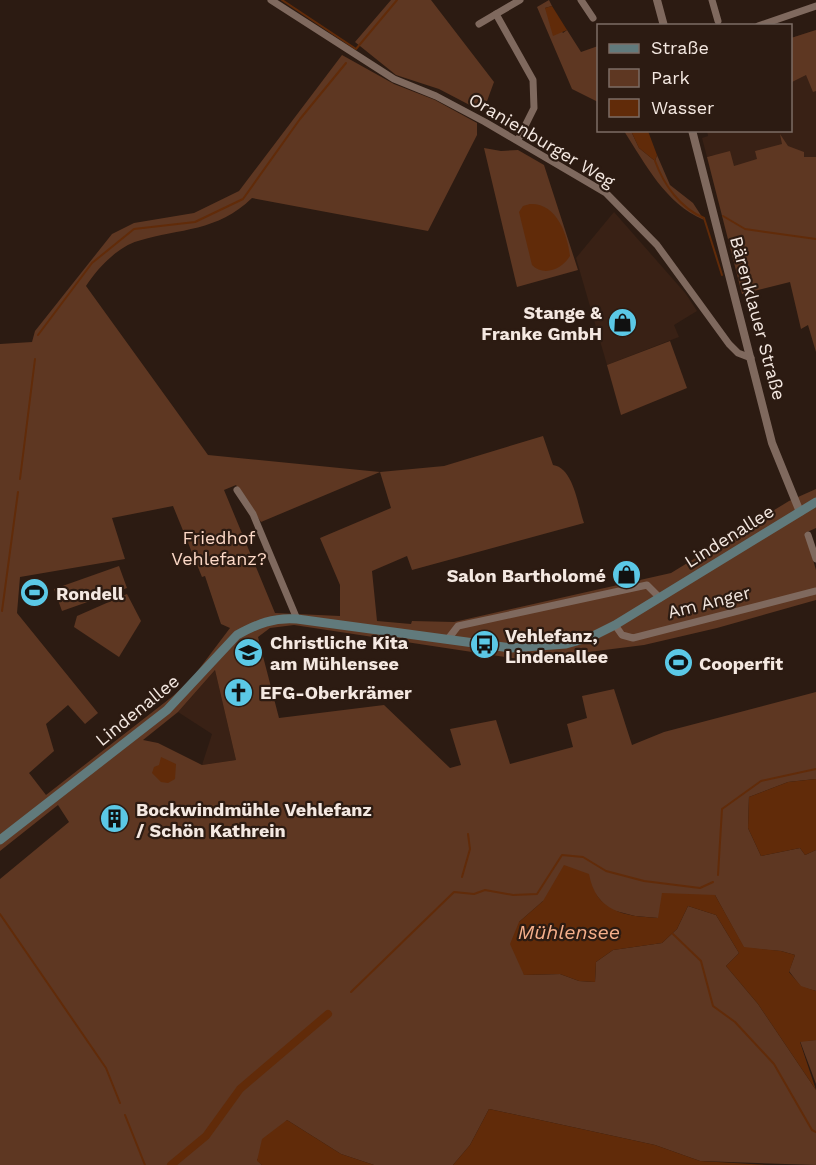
<svg xmlns="http://www.w3.org/2000/svg" width="816" height="1165" font-family="'Work Sans',sans-serif">
<rect width="100%" height="100%" fill="#2c1b12"/>
<g fill="#392115">
<path d="M816,30V197L737,185L713,155L707,157L702,138L708,136L707,131L790,130L791,38Z"/>
<path d="M614,212L686,294L697,311L674,325L679,337L607,365L576,258Z"/>
<path d="M215,670L236,760L202,765L212,734L178,712Z"/>
</g>
<g fill="#5e3722" fill-rule="evenodd">
<path d="M391,0H431L494,82L483,112L439,89L396,75L355,42Z"/>
<path d="M549,0L552,6L545,8L563,33L567,30L581,52L598,46V102L572,89L537,7Z"/>
<path d="M816,30V91L813,92L806,75L792,82L791,79V38Z"/>
<path d="M342,55L394,84L435,100L477,123V135L428,231L252,198C217,232 181,228 138,241C117,247 97,269 86,286L208,455L380,472L444,466L543,436L553,465C574,468 578,507 584,523L412,570L407,556L372,571L377,621L411,624L412,621L454,622L671,573L789,501L816,489V528L805,533L816,570V600L717,628L644,645L525,660L294,625L270,628L258,637L279,718L384,705L450,768L461,765L450,729L496,720L510,764L573,747L567,724L587,718L582,696L614,689L632,745L664,732L816,692V779L788,782L749,797L748,828L761,856L800,848L805,855L816,850V991L801,987L789,971L795,955L781,951L744,948L715,895L658,918L635,916L608,909L592,890L543,901L519,922L524,975L560,974L579,981L595,982L596,962L613,950L662,943L677,929L688,906L716,915L739,953L726,966L758,1004L816,1090V1165L700,1161L655,1145L489,1109L470,1145L453,1165H374L341,1154L287,1120L257,1160L262,1165H0V879L69,822L58,805L0,851V344L32,342L35,331L112,234L134,223L194,213L239,191ZM380,472L391,508L320,538L340,585V616L275,613L224,490L236,485L261,522ZM173,506L202,577L205,576L221,624L230,628L193,677L173,696L46,795L29,773L54,751L46,724L68,705L85,724L98,713L17,613L20,577L125,559L112,518ZM215,670L236,760L202,765L158,743L143,740L178,712Z"/>
<path d="M624,131H631L639,148L655,161L657,155L670,185L693,203L704,220C665,203 646,165 624,131Z"/>
<path d="M780,134L788,146L804,152V157H816V352L808,325L801,329L790,282L742,294L707,157L730,151L734,166L757,159L755,151L782,144Z"/>
<path d="M484,148L501,151L518,150L544,165L578,270L517,287Z"/>
<path d="M670,341L687,388L621,415L607,365Z"/>
<path d="M119,566L127,588L62,611L54,589Z"/>
<circle cx="35" cy="593" r="12"/>
<path d="M127,594L141,621L119,657L74,627L77,616Z"/>
<path d="M816,1040V1084L800,1041Z"/>
</g>
<g fill="#612b09">
<path d="M552,6L567,30L553,36L545,8Z"/>
<path d="M631,131H648L657,155L655,161L639,148Z"/>
<path d="M530,204C557,203 567,234 570,256C562,269 544,277 532,265L519,212L523,206Z"/>
<path d="M161,757L176,764L175,779L168,783L161,782L152,773L154,767L159,765Z"/>
<path d="M816,779V850L805,855L800,848L761,856L748,828L749,797L788,782Z"/>
<path d="M564,865L589,874C596,912 624,916 658,918L662,893L715,895L744,947L781,951L795,955L789,972L801,986L816,991V1040L800,1042L816,1090L758,1004L726,966L739,953L716,915L688,906L677,929L662,943L613,950L596,962L595,982L579,981L560,974L524,975L510,944L519,922L543,901Z"/>
<path d="M489,1109L655,1145L700,1161L768,1165H453L470,1145Z"/>
<path d="M287,1120L341,1154L374,1165H262L257,1161L262,1139Z"/>
</g>
<g fill="none" stroke-linecap="round" stroke-linejoin="round">
<g stroke="#612b09" stroke-width="2">
<path d="M282,0L356,49L397,0"/>
<path d="M655,161C664,185 680,208 704,218L722,275"/>
<path d="M723,216L745,229L816,239"/>
<path d="M38,335L92,263L134,229L195,222L243,199L300,119L346,63"/>
<path d="M20,479L35,359"/>
<path d="M2,611L18,492"/>
<path d="M718,875L722,809L761,781L816,769"/>
<path d="M462,877L470,849L468,834"/>
<path d="M0,914L106,1068L120,1103"/>
<path d="M673,934L701,961L713,1006L735,1022L774,1064L812,1130L816,1132"/>
<path d="M351,992L454,892L474,894L485,890L513,895L537,894L562,855L583,857L606,871L644,881L700,888L713,882"/>
<path d="M125,1115L145,1165"/>
</g>
<path stroke="#612b09" stroke-width="8" d="M171,1165L206,1136L240,1089L328,1014"/>
<g stroke="#7f695e" stroke-width="7">
<path d="M271,0L394,79L436,96L485,122L606,193L657,245L729,344L738,353L751,358"/>
<path d="M581,0L593,18"/>
<path d="M712,0L718,21"/>
<path d="M479,24L496,14"/>
<path d="M758,26L816,6"/>
<path d="M518,140L534,108L533,80L496,14L520,0"/>
<path d="M237,490L253,514L297,619"/>
<path d="M808,535L816,559"/>
<path d="M615,625L622,635L633,638L816,591"/>
<path d="M448,639L458,626L647,585L660,598"/>
</g>
<g stroke="#7f695e" stroke-width="8">
<path d="M657,0L664,26"/>
<path d="M692,130L772,443L800,512"/>
</g>
<path stroke="#617a7c" stroke-width="9" d="M0,840L167,710L237,635C257,624 274,617 297,619L511,648L566,644L591,637L615,625L816,502"/>
</g>
<defs>
<symbol id="shop-disc" viewBox="-11 -11 22 22"><circle r="9.5" fill="#5bc8e6" stroke="#2c1b12"/><path d="M-5-2.5h2.3a2.7 3.5 0 0 1 5.4 0H5L5.5 6h-11ZM-1.5-2.5h3a1.5 2.3 0 0 0-3 0Z" fill="#111"/></symbol>
<symbol id="stadium-disc" viewBox="-11 -11 22 22"><circle r="9.5" fill="#5bc8e6" stroke="#2c1b12"/><path d="M0-5a6.5 5 0 1 0 0 10a6.5 5 0 1 0 0-10ZM-3.5-1.8h7v3.6h-7Z" fill="#111"/></symbol>
<symbol id="bus-disc" viewBox="-11 -11 22 22"><circle r="9.5" fill="#5bc8e6" stroke="#2c1b12"/><path d="M-5-6H5V4H4V6H2V4H-2V6H-4V4H-5ZM-3.5-4V0h7V-4ZM-3.5 1.2v1.5H-2V1.2ZM2 1.2v1.5H3.5V1.2Z" fill="#111"/></symbol>
<symbol id="school-disc" viewBox="-11 -11 22 22"><circle r="9.5" fill="#5bc8e6" stroke="#2c1b12"/><path d="M0-5L7-2L0 1L-7-2ZM-4 1L0 2.5L4 1V4Q0 6-4 4Z" fill="#111"/></symbol>
<symbol id="church-disc" viewBox="-11 -11 22 22"><circle r="9.5" fill="#5bc8e6" stroke="#2c1b12"/><path d="M-1.2-6h2.4v3.5h3.3v2.4h-3.3V6h-2.4V-.1h-3.3v-2.4h3.3Z" fill="#111"/></symbol>
<symbol id="building-disc" viewBox="-11 -11 22 22"><circle r="9.5" fill="#5bc8e6" stroke="#2c1b12"/><path d="M-4-6H4V6H1V3H-1V6H-4ZM-2.5-4.3h1.7v1.8h-1.7ZM.8-4.3h1.7v1.8H.8ZM-2.5-1h1.7V.8h-1.7ZM.8-1h1.7V.8H.8Z" fill="#111"/></symbol>
</defs>
<g fill-rule="evenodd">
<use href="#shop-disc" x="606" y="306" width="33" height="33"/>
<use href="#shop-disc" x="610" y="558" width="33" height="33"/>
<use href="#stadium-disc" x="18" y="576" width="33" height="33"/>
<use href="#bus-disc" x="468" y="628" width="33" height="33"/>
<use href="#school-disc" x="232" y="636" width="33" height="33"/>
<use href="#stadium-disc" x="662" y="646" width="33" height="33"/>
<use href="#church-disc" x="222" y="676" width="33" height="33"/>
<use href="#building-disc" x="98" y="802" width="33" height="33"/>
</g>
<g text-anchor="middle" dominant-baseline="central" stroke-width="4.5" stroke-linejoin="round" paint-order="stroke">
<g font-size="18" fill="#f4e8e1" stroke="#2c1b12">
<text transform="translate(542 140) rotate(31)">Oranienburger Weg</text>
<text transform="translate(758 318) rotate(75)">Bärenklauer Straße</text>
<text transform="translate(729 536) rotate(-32)">Lindenallee</text>
<text transform="translate(709 602) rotate(-14)">Am Anger</text>
<text transform="translate(137 710) rotate(-39)">Lindenallee</text>
</g>
<g font-size="18" font-weight="bold" fill="#f4e8e1" stroke="#2c1b12" text-anchor="start">
<text x="602" y="312" text-anchor="end">Stange &amp;<tspan x="602" dy="21">Franke GmbH</tspan></text>
<text x="606" y="575" text-anchor="end">Salon Bartholomé</text>
<text x="56" y="593">Rondell</text>
<text x="505" y="635">Vehlefanz,<tspan x="505" dy="21">Lindenallee</tspan></text>
<text x="270" y="642">Christliche Kita<tspan x="270" dy="21">am Mühlensee</tspan></text>
<text x="699" y="663">Cooperfit</text>
<text x="260" y="692">EFG-Oberkrämer</text>
<text x="136" y="809">Bockwindmühle Vehlefanz<tspan x="136" dy="21">/ Schön Kathrein</tspan></text>
</g>
<g font-size="18" fill="#fdd9c7" stroke="#2c1b12">
<text x="219" y="537">Friedhof<tspan x="219" dy="21">Vehlefanz?</tspan></text>
</g>
<g font-size="20" font-style="italic" fill="#f5af8b" stroke="#2c1b12">
<text x="569" y="932">Mühlensee</text>
</g>
</g>
<rect x="597" y="24" width="195" height="108" fill="#2c1b12" stroke="#7c6d65" stroke-width="1.5"/>
<rect x="609" y="44" width="30" height="9" fill="#617a7c" stroke="#7c6d65" stroke-width="1.5"/>
<text x="651" y="54" font-size="18" fill="#f4e8e1">Straße</text>
<rect x="609" y="69" width="30" height="18" fill="#5e3722" stroke="#7c6d65" stroke-width="1.5"/>
<text x="651" y="84" font-size="18" fill="#f4e8e1">Park</text>
<rect x="609" y="99" width="30" height="18" fill="#612b09" stroke="#7c6d65" stroke-width="1.5"/>
<text x="651" y="114" font-size="18" fill="#f4e8e1">Wasser</text>
</svg>
